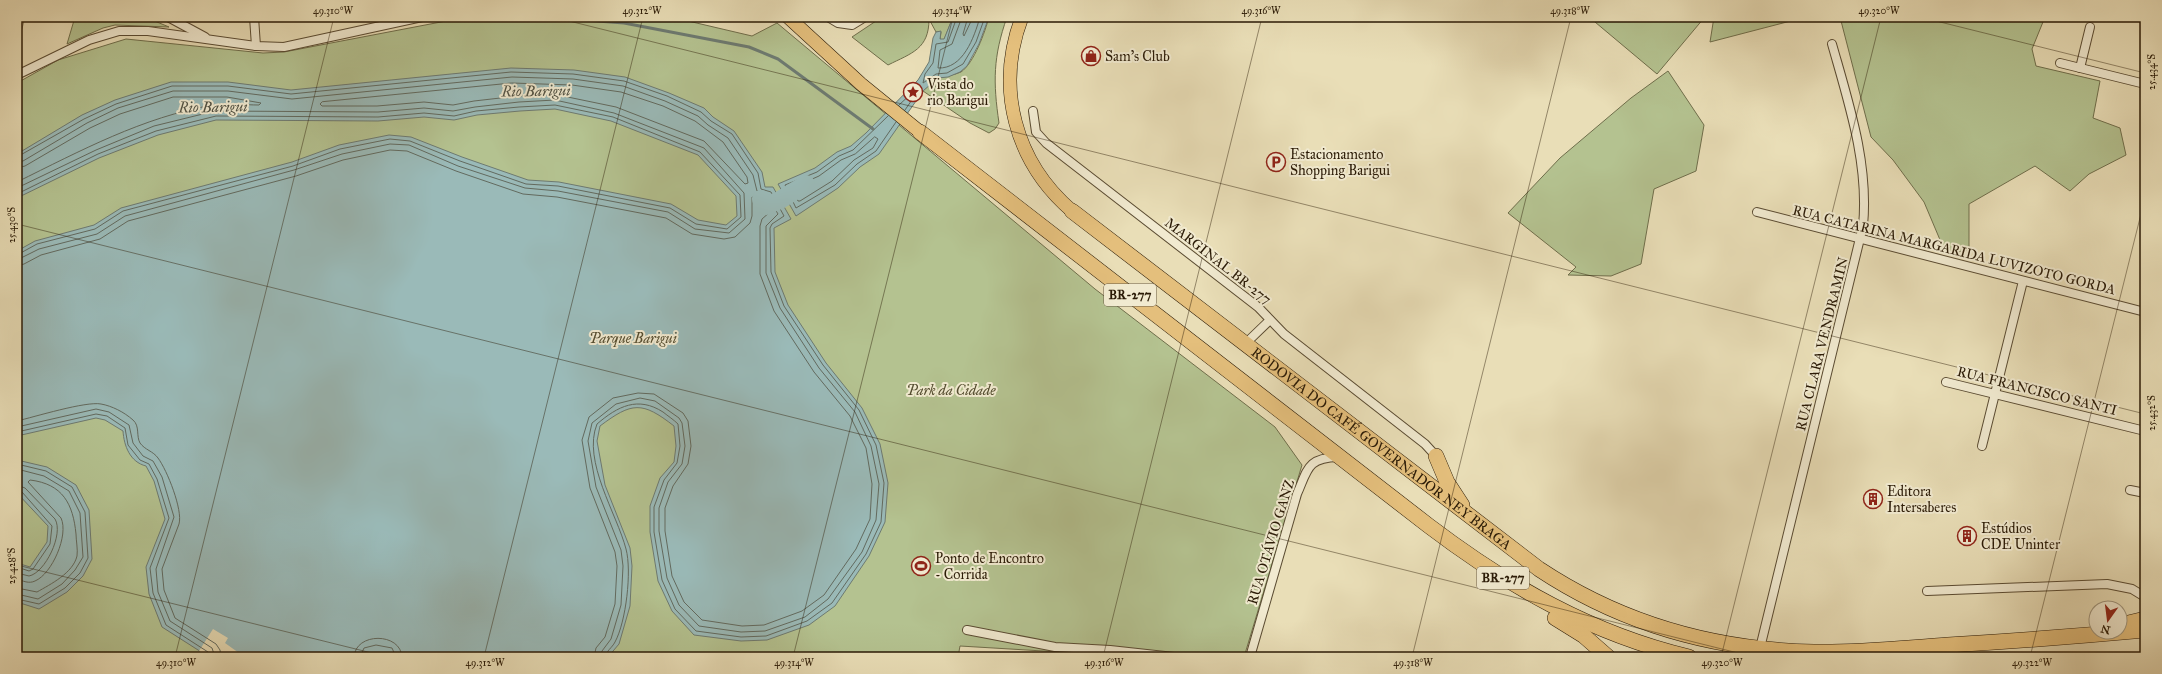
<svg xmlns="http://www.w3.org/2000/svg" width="2162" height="674" font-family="'IM FELL Great Primer',serif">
<rect width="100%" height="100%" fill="#e9deb7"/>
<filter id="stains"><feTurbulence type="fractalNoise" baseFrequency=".005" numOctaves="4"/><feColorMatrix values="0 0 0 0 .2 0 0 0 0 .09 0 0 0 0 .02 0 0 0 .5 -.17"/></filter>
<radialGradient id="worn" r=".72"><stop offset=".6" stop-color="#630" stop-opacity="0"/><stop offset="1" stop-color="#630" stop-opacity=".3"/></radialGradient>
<g fill="#b4c290" stroke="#6f6e4b">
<path d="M75,17H145L169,27L115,25L103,28L67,44Z"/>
<path d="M467,17H671L752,36L777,23L1095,289L1275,427L1302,465L1244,657H1143L960,646L958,657H17V83L58,60L126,39L263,53L284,52Z"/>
<path d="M882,17H953L944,40H940L941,32H936L929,19C929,49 912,53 888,65L852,37Z"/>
<path d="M989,17H1007C993,57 993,82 999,123L995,129L989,133L970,123L923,91C927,87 932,81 937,79C944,75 953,76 961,72C974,63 985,32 989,17Z"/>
<path d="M1589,17H1702L1704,18L1657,74Z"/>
<path d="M1714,17H1806L1710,42Z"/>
<path d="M1840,17H2045L2032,49L2036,66L2100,81L2093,118L2120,128L2126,155L2089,174L2070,191L2035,166L1969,204V250L1946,254L1924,202L1893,160L1871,137Z"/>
<path d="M1668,71L1704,125L1696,171L1654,189L1641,264L1611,276L1568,275L1576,267L1508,213L1560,158L1631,98Z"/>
</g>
<g fill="#9abab8" stroke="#6d7a71">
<path d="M953,17H989L979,44L967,66L960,72L948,77L938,78L923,91L879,154L860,167L838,188L796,216L778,184L815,168L837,152L851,146L866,133L918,80L929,62L933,38L936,32L941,31L940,39H944Z"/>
<path d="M511,68L574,70L625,77L669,93L704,108L713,117L734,131L762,172L765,187H773L791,219L774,228L775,272L788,305L826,363L862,408L880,444L888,483L885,522L869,556L835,606L809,625L767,640L741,641L694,635L672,611L658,581L650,532V506L660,478L674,462L676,446L674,426C642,401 632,402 600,426L597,441L605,485L630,548L632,566L630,606L619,644L608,657H390L376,654L365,657H209L162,627L149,594L146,567L165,519L154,481L146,466C130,462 124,446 123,431L105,420L96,418L17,436V251L35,241L94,225L121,208L292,162L339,145L389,135L411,137L462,157L528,180L559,182L671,204L698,220L726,225L737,216L736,196L698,155L611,121L555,109L520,111L477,115L454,120L424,117L378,121L216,120L158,135L99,158L17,198V154L82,115L115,100L171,82H228L291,90Z"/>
<path d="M17,460L47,467L76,485L89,510L92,559L83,576L67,592L39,609L17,602V563L30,567L47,542L48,526L17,493Z"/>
</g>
<path fill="#e9deb7" d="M213,629L228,638L225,643L239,653L237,657H209L199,651Z"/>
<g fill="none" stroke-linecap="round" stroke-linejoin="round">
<g stroke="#626a5f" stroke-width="1">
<path d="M957,17L948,42L936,44L933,63L925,74L923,83L936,74L947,73L963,64L976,42L985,17"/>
<path d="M962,17L952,44L940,50L938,68C963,69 974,38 980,17"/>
<path d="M968,17L963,34L964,36L973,17"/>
<path d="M512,83L572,85L621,92L663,106L695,121L723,142L747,177L748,183L745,184L704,141L616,107L558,95L518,96L474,101L453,105L424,102L377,106H322L320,104L322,102Z"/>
<path d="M899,105L913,92H915L916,94L905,110"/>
<path d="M888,116L853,150L839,156L817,172L785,185L796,208L835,185L857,164L876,151L896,122"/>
<path d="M875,137L878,139L873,148L854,160L832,181L800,201H798L792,188L819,176L841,160L855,154Z"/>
<path d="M17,157L84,119L116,104L172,86H228L291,94L511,72L573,74L624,81L667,96L701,112L711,121L732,134L758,173L761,189L771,192L784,216L772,224L770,228L771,272L784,306L823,365L859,410L876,445L884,483L881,522L866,554L832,603L807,621L766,636L741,637L696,631L675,609L662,580L654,532V507L664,480L677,463L680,446L678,424C674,420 668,416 663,412C638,396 618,406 597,424C582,461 617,514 626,549C632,571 626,622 615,642C612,648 606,651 605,657"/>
<path d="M17,162L23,161L87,123L118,108L173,91H228L292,99L512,77L573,79L623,86L665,101L698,116L708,125L728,138L753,175L757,191L768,197L778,214L766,226V273L780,308L819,368L855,412L871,446L879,484L876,520L862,552L828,599L805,617L765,631L741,632L699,626L679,605L667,578L659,531V508L668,482L682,464L685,446L682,423L679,418L655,401L640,398L616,404L592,423L588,441L596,487L621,550L623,566L621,605L611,639L602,651L600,657"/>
<path d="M17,168L25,166L90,128L120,114L173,97H227L261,103L259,105C244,105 228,103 213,105C143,117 80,151 17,182"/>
<path d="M17,188L96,150L154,126L215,111L378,112L424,108L453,111L475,107L519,102L555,100L614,113L704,148L744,193L745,219L729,233L695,229L668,212L558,191L525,188L458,166L409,145L390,144L342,154L294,170L125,216L97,234L39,249L17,260"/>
<path d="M17,194L98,154L156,131L216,116L378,117L424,113L454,116L476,111L519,107L555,105L613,117L700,152L740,195L741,217L727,229L696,224L670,208L558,186L526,184L460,161L410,141L390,139L340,149L293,166L123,211L95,229L37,244L17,255"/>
<path d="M17,266L24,264L41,255L100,239L128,221L296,176L343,160L390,150L407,151L456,171L523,194L557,197L666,218L692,234L724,239L735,237L750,223L752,216V197L764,202L770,212L762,219L760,226V274L774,311L814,372L850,416L866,448L872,484L870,519L856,549L824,595L802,611L764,625L742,626L702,620L684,602L672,576L665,531V508L673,486L688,464L691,446L688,421L683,413L654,394L638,393L613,398L589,417L582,440L590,488L615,552L617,566L615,604L605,637L596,648L594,657"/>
<path d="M17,421C34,417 86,401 101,404C112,406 124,412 133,420C140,426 136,436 140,443C145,450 153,451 158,458C167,470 183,510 179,524L162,569L164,590L175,618L216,644L220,650L221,657"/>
<path d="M17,427L96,409L109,412L129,425L133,443L143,456L153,461L162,477L174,517L156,569L158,592L170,621L212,648L215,657"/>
<path d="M17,432L96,414L107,416L125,428L128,445L140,460L149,464L157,479L169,518L150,568L153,593L166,625L208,652L210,657"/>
<path d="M17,464L46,471L72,487L85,512L88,558L80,573L65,588L39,604L17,599"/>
<path d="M17,469L44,476L69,491L80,513L83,557L75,570L62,584L38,599L17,594"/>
<path d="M17,485L25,488L55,519C64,534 45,573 29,576L17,573"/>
<path d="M17,490L22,492L52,526L50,544L33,569L29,571L17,567"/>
<path d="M17,579C23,581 29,584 35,581C52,574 69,535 61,518L28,482L30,480C63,484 73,504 76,534C76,540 78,550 77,556C73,573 51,584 37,592L17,588"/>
<path d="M354,657C355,632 401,632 402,657"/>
<path d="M360,657L364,648L376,645L392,648L396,657"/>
</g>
<path stroke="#6d7a71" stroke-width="3" d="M543,17L624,23L749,47L778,59L873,129"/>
<path stroke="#9abab8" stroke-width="18" d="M761,199L766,206L780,200L806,184"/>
<defs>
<g id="minor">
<path d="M168,17L205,37"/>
<path d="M254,17L256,46"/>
<path d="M828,17L838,23L852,25L865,17"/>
<path d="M2060,63L2145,84"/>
<path d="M2080,68L2090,27"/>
<path d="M17,75L89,40L119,31H148L256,46L284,47L422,17"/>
<path d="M1033,111L1036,132L1046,143L1258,307L1284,334L1425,444L1436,456"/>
<path d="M1757,212L2145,312"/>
<path d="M1245,344L1270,320"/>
<path d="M1946,382L2145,431"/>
<path d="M1982,446L2023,281"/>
<path d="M2130,490L2145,493"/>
<path d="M1927,591L2107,584L2132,589L2145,597"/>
<path d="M967,630L1055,647L1110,650L1174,657"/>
<path d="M1760,648L1863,226C1869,164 1849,104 1832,44"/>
<path d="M1250,657L1297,494C1308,469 1307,458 1338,457"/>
</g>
<g id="primary">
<path d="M788,17L861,84L920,132"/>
<path d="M1022,17C995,88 1015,162 1072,211"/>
</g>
<g id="motorway">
<path d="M920,132L1429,526C1508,586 1592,634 1689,657"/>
<path id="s1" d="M1072,211L1539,569C1622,624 1715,650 1814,652C1859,653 1904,648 1948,645C2014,641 2080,636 2145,630"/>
<path d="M1436,456L1447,482L1462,505"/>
<path d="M1555,618L1584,636L1608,657"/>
<path d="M2120,625L2145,619"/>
</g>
</defs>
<use href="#minor" stroke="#5a4b32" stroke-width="10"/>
<use href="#primary" stroke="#2a1a06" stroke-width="14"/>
<use href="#motorway" stroke="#2a1a06" stroke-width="16"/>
<use href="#minor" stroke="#f1ead0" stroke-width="8"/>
<use href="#primary" stroke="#e4bf7c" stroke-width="13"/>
<use href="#motorway" stroke="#e4bf7c" stroke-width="15"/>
</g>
<path fill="none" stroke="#2a1a06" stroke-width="1" stroke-opacity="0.45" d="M553,17L2145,414M1920,17L2145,73M17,48L25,17M17,224L1754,657M17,565L388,657M175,657L334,17M484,657L643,17M793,657L953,17M1103,657L1262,17M1412,657L1571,17M1721,657L1881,17M2030,657L2145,198"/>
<defs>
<symbol id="shop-ring" viewBox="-11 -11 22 22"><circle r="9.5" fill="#f1ead0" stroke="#8f2418" stroke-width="1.5"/><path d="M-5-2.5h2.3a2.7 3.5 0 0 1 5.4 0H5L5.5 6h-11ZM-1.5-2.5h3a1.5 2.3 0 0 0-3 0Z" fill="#8f2418"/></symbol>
<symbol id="sight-ring" viewBox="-11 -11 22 22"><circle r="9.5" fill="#f1ead0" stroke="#8f2418" stroke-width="1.5"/><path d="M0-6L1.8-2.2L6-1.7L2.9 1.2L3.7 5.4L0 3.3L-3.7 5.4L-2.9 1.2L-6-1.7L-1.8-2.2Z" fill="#8f2418"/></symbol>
<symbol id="parking-ring" viewBox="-11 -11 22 22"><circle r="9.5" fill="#f1ead0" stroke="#8f2418" stroke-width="1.5"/><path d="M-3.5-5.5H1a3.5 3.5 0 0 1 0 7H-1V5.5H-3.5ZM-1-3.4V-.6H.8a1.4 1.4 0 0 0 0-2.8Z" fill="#8f2418"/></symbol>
<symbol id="building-ring" viewBox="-11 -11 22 22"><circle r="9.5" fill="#f1ead0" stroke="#8f2418" stroke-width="1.5"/><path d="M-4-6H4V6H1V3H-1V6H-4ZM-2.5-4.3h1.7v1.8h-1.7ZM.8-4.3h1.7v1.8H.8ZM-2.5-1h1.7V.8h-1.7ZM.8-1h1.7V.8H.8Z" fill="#8f2418"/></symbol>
<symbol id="stadium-ring" viewBox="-11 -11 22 22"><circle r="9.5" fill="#f1ead0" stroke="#8f2418" stroke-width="1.5"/><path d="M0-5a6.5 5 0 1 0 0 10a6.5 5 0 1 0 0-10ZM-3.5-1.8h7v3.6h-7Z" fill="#8f2418"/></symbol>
</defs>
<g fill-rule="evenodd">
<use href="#shop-ring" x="1080" y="45" width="22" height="22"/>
<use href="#sight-ring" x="902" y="81" width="22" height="22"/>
<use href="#parking-ring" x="1265" y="151" width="22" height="22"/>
<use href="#building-ring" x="1862" y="488" width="22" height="22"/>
<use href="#building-ring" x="1956" y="525" width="22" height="22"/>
<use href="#stadium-ring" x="910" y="555" width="22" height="22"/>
</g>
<g text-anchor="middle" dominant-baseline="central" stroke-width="4" stroke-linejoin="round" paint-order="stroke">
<g fill="#f1ead0" stroke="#665843" stroke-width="1">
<rect x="1104" y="284" width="52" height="22" rx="3"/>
<rect x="1477" y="567" width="52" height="22" rx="3"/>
</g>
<g font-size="13" font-weight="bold" fill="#2a1a06">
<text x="1130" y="295">BR-277</text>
<text x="1503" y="578">BR-277</text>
</g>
<g font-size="14" fill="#2a1a06" stroke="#f1ead0" text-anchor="start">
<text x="1105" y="56">Sam's Club</text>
<text x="927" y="84">Vista do<tspan x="927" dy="16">rio Barigui</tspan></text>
<text x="1290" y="154">Estacionamento<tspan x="1290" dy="16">Shopping Barigui</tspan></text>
<text x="1887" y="491">Editora<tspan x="1887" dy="16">Intersaberes</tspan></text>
<text x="1981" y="528">Estúdios<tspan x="1981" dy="16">CDE Uninter</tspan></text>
<text x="935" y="558">Ponto de Encontro<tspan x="935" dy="16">- Corrida</tspan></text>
</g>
<g font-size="14" fill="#2a1a06" stroke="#f1ead0">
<text transform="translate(1954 250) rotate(14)">RUA CATARINA MARGARIDA LUVIZOTO GORDA</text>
<text transform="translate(1218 261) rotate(38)">MARGINAL BR-277</text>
<text transform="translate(1822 344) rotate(-76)">RUA CLARA VENDRAMIN</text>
<text transform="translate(2037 391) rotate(14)">RUA FRANCISCO SANTI</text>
<text stroke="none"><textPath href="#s1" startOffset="390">RODOVIA DO CAFÉ GOVERNADOR NEY BRAGA</textPath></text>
<text transform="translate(1271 542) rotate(-73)">RUA OTÁVIO GANZ</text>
</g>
<g font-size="14" font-style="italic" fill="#534c2f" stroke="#f1ead0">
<text x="633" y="338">Parque Barigui</text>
<text x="951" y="390">Park da Cidade</text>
</g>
<g font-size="15" font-style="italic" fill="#515244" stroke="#f1ead0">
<text transform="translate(536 91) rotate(-1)">Rio Barigui</text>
<text transform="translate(213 107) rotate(-1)">Rio Barigui</text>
</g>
</g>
<rect width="2162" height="674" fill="none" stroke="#e9deb7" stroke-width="44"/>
<g transform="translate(2108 620) rotate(194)"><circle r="19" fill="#f1ead0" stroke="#a1977f"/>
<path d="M0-3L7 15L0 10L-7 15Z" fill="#8f2418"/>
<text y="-6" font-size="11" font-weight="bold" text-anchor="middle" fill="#2a1a06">N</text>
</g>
<rect x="22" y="22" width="2118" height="630" fill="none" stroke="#2a1a06" stroke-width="1.5"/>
<g font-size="10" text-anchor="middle" fill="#2a1a06">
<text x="333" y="14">49.310°W</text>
<text x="642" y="14">49.312°W</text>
<text x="952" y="14">49.314°W</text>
<text x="1261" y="14">49.316°W</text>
<text x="1570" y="14">49.318°W</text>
<text x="1879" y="14">49.320°W</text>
<text transform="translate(2151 72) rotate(-90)" y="4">25.434°S</text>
<text transform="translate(11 225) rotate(-90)" y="4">25.430°S</text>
<text transform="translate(2151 413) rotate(-90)" y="4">25.432°S</text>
<text transform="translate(11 566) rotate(-90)" y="4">25.428°S</text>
<text x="176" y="666">49.310°W</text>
<text x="485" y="666">49.312°W</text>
<text x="794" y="666">49.314°W</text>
<text x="1104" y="666">49.316°W</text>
<text x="1413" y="666">49.318°W</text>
<text x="1722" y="666">49.320°W</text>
<text x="2032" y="666">49.322°W</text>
</g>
<rect width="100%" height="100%" filter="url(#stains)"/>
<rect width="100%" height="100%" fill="url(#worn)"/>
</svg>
